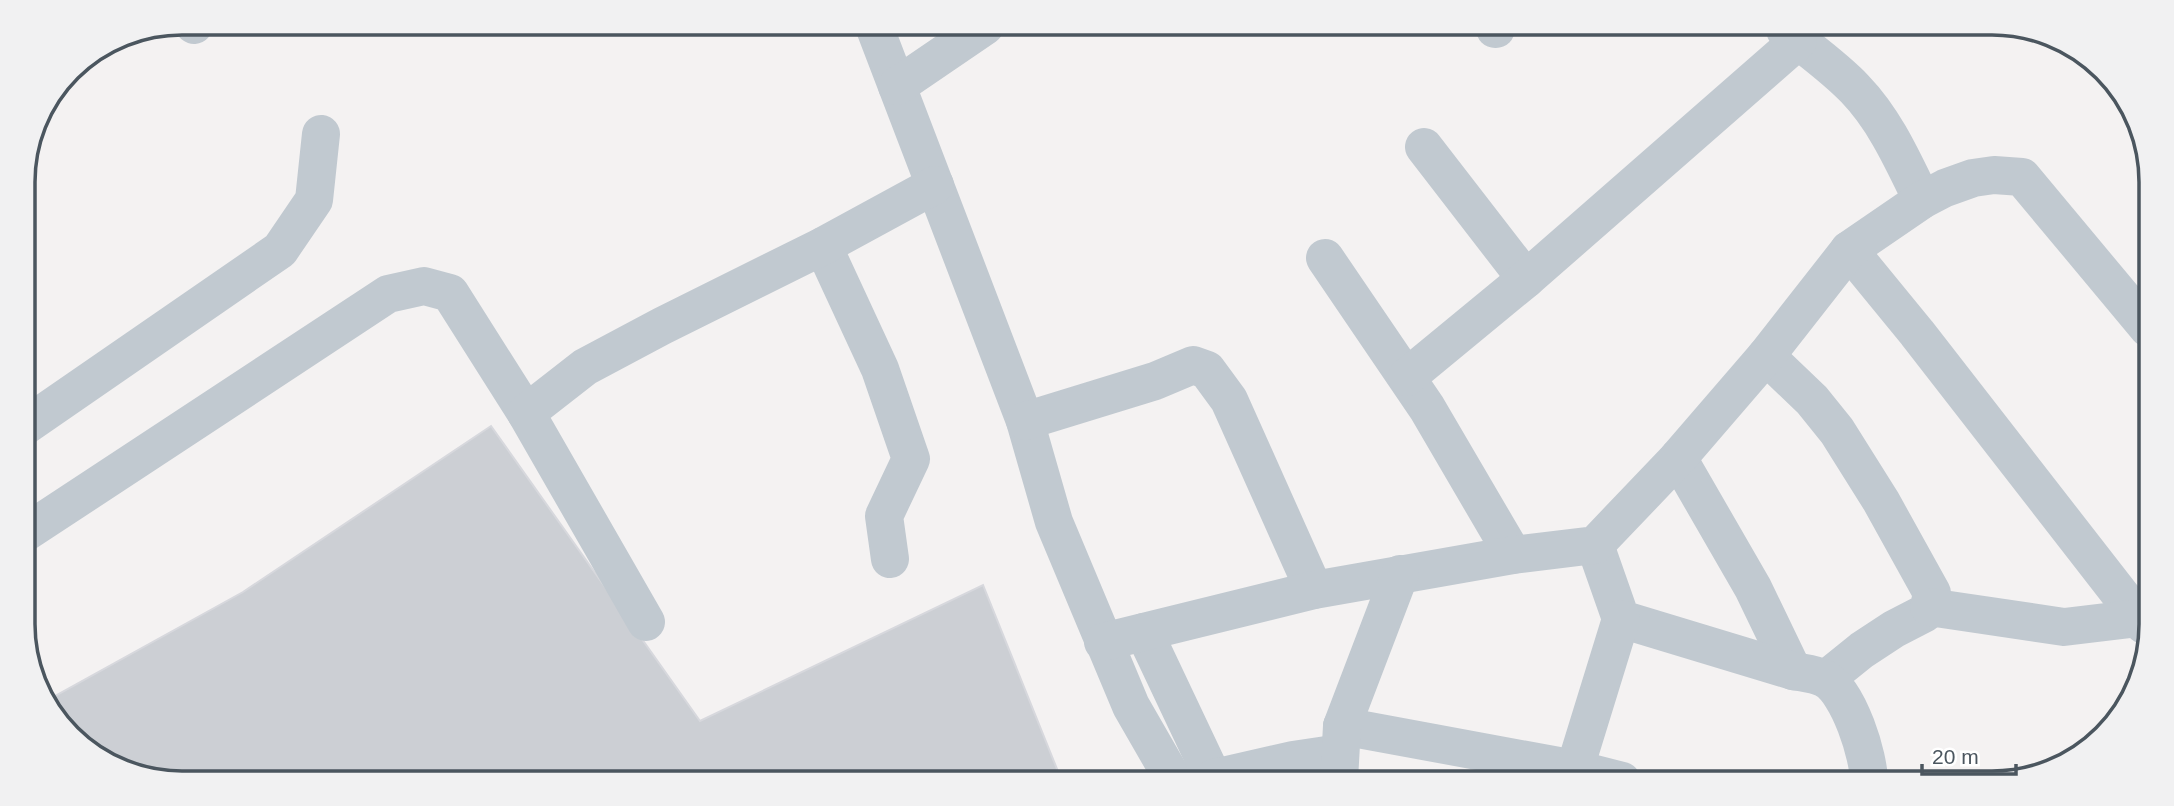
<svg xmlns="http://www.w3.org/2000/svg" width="2174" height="806" font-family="Arial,sans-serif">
<rect width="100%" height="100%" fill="#f4f2f2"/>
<path fill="#cccfd4" stroke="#d7d8dd" stroke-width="2" d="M491,426L700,721L983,585L1061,779L131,775L63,729L48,700L243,592Z"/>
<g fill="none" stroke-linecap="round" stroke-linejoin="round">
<g stroke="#c1c9d0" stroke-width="38">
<path d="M193,23L194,25"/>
<path d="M874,26L1025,421L1054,522L1131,706L1173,779"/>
<path d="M1495,29H1496"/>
<path d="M1785,30C1808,49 1834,67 1855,89C1885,120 1903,161 1922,200"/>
<path d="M897,86L985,26"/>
<path d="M1424,147L1526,279"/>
<path d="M823,246L880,369L911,459L884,516L890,559"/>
<path d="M1849,250L1917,333L2144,625"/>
<path d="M1325,258L1427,408L1513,555"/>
<path d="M1766,356L1812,400L1837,431L1881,501L1932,593L1929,607L1925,613L1894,629L1862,650L1826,679"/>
<path d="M1407,377L1526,279L1798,41"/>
<path d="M1025,421L1155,381L1193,365L1207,370L1229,400L1314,590"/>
<path d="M25,426L280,250L314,200L321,134"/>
<path d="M1678,458L1753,588L1793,671"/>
<path d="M25,533L388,294L424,286L450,293L526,413"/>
<path d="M1595,545L1621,619L1793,671C1803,673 1816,674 1825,679C1849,692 1869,756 1869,782"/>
<path d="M1929,607L2064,627L2139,618"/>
<path d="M646,622L526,413L585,367L662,326L823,246L935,185"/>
<path d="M1144,632L1214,780"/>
<path d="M1103,642L1314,590L1513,555L1595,545L1678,458L1766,356L1849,250L1922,200L1945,188L1973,178L1994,175L2022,177L2148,328"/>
<path d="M1342,726L1575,769L1622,781"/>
<path d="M1214,778L1293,760L1340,753"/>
<path d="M1339,780L1342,726L1400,574"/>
<path d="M1571,781L1621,619"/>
</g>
</g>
<path d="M0 0H2174V806H0ZM182 35H1992A147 147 0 0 1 2139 182V624A147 147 0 0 1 1992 771H182A147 147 0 0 1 35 624V182A147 147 0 0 1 182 35Z" fill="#f1f1f2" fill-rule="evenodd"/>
<path fill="none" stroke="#4b565f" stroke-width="3.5" d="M182 35H1992A147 147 0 0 1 2139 182V624A147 147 0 0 1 1992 771H182A147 147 0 0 1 35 624V182A147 147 0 0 1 182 35Z"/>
<path d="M1922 764v10h94v-10" fill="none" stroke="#4b565f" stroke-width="3.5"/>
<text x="1932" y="764" font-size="21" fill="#4b565f" stroke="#ffffff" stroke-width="5" paint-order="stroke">20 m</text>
</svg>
